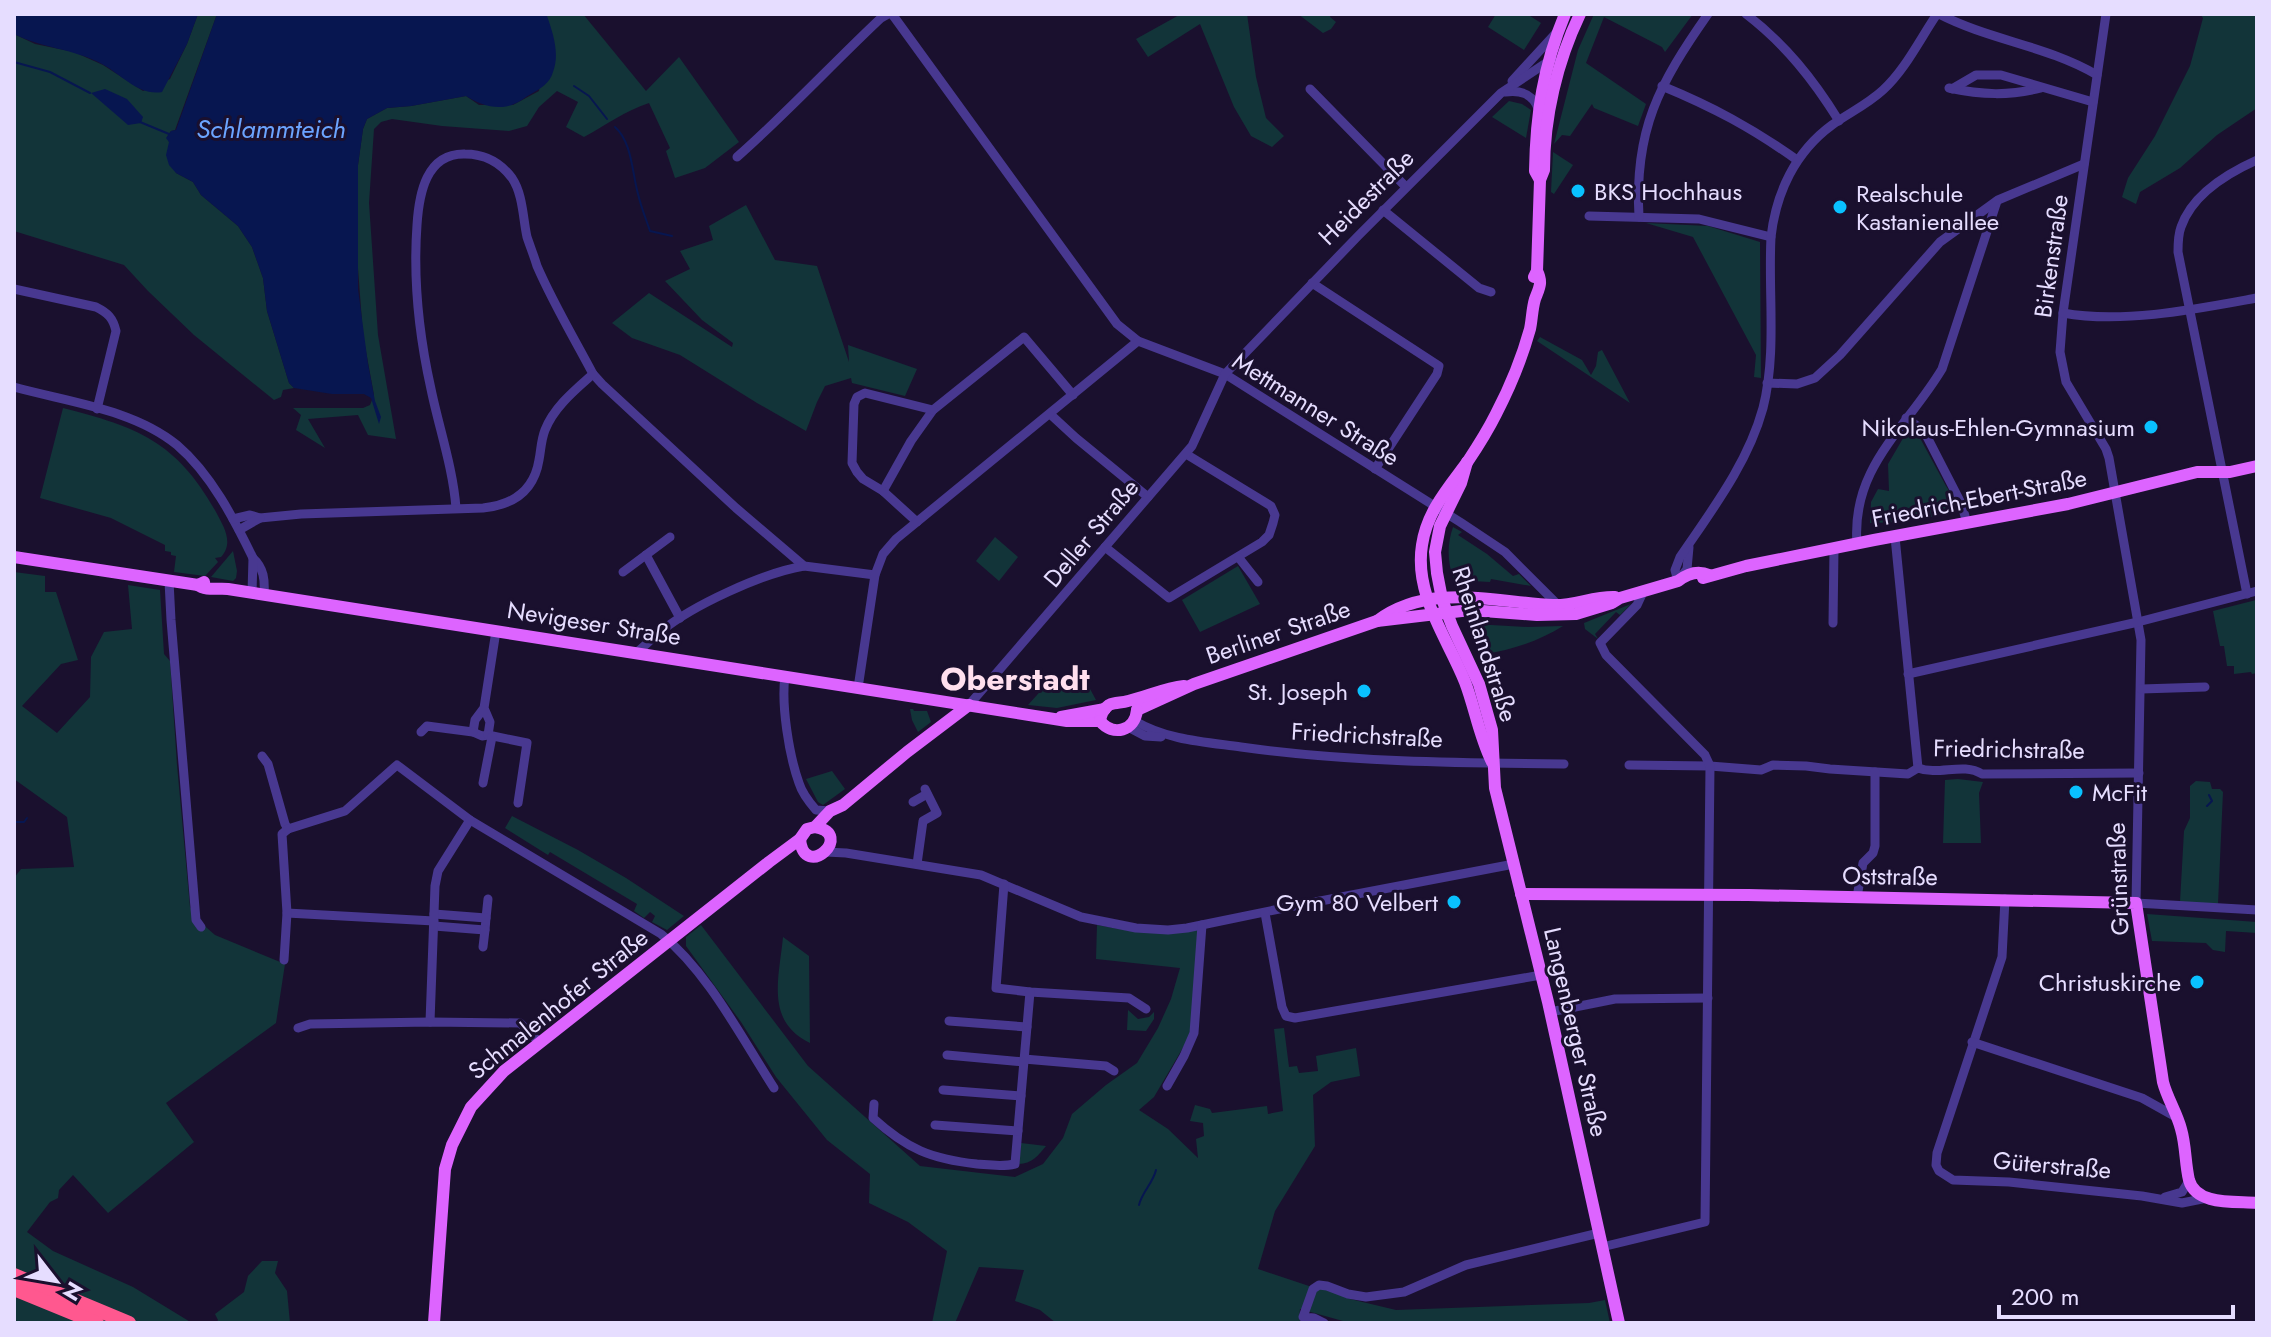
<svg xmlns="http://www.w3.org/2000/svg" width="2271" height="1337" font-family="Jost,sans-serif">
<rect width="100%" height="100%" fill="#1a102e"/>
<g fill="#123439">
<path d="M198,14H217L175,130L171,131L167,137L169,142L176,173L193,182L201,195L238,226L252,247L263,278L267,311L289,383L294,388L283,390L281,397L274,400L194,335L148,291L124,265L14,231V34L35,44L74,52L103,65L143,91L170,79L187,44Z"/>
<path d="M541,14H583L646,91L679,57L739,142L705,168L675,178L666,151L670,148L649,103C625,111 606,125 584,137L566,127L578,102L557,91L539,107L527,126L509,131L442,126L392,119L381,122L374,129L369,203L371,232L378,335L396,439L368,435L358,415L308,419L325,448L296,430L301,415L293,408H363L370,405L374,395L363,335L357,255L358,165L363,129L367,119L387,108L411,106L466,96L479,105H513L539,91L547,16Z"/>
<path d="M1181,14H1247L1256,77L1266,118L1284,136L1272,147L1251,136L1234,107L1200,24L1148,57L1136,39Z"/>
<path d="M1298,14H1331L1330,17L1336,22L1331,29L1323,33Z"/>
<path d="M1496,14H1527L1541,23L1524,50L1488,27Z"/>
<path d="M1594,14H1693L1665,52L1662,47L1604,17L1586,63L1646,104L1638,126L1594,108L1592,104L1570,136L1562,135L1554,144L1578,50Z"/>
<path d="M2200,14H2257V108L2217,135L2180,168L2140,192L2136,204L2122,197L2128,178L2155,136L2190,66L2203,18Z"/>
<path d="M1509,101L1522,104L1531,110L1526,138L1492,117Z"/>
<path d="M1553,152L1573,165L1554,194L1551,192Z"/>
<path d="M746,205L775,260L817,266L849,362L848,345L917,369L905,396L852,383L851,378L825,386L817,402L806,431L757,403L680,355L632,338L612,323L649,293L732,347L733,343L702,320L665,281L690,269L680,251L713,240L709,226Z"/>
<path d="M1646,223L1708,226L1760,242L1761,378L1754,377L1756,355L1693,237Z"/>
<path d="M1540,337L1582,360L1591,375L1596,366L1598,352L1602,350L1630,403L1537,341Z"/>
<path d="M63,408C138,427 177,442 216,512C224,527 234,543 221,557L215,558L218,562L205,576L174,572L176,556L171,555V552L165,551V545L111,518L40,498Z"/>
<path d="M1909,428L1920,438L1946,486L1963,512L1900,522L1870,523L1871,502L1878,489L1889,491L1888,464Z"/>
<path d="M1453,527L1462,532L1458,535L1487,554L1513,576L1519,574L1531,586L1491,579L1490,582L1454,580C1447,562 1447,544 1453,527Z"/>
<path d="M995,537L1018,557L999,581L976,561Z"/>
<path d="M233,551L237,571L236,578L233,581L211,577Z"/>
<path d="M1238,566L1260,604L1200,632L1182,600Z"/>
<path d="M14,572L45,576V592H56L78,660L61,664L22,706L57,733L90,697L91,657L104,632L132,629L128,585L160,590L164,654L170,661L177,765L190,907L199,921L215,935L285,964L276,1023L166,1103L194,1142L108,1213L73,1175L59,1190L58,1198L50,1202L27,1232L53,1251L133,1287L192,1323H14V878L21,869L74,867L67,817L14,779Z"/>
<path d="M2256,600L2257,673L2252,674L2251,672L2234,674V666H2227L2224,646H2220L2213,611Z"/>
<path d="M1631,604L1620,615L1616,612L1595,634L1598,639L1585,629L1584,623Z"/>
<path d="M1474,624L1528,627L1563,626C1539,641 1512,650 1484,654L1475,641Z"/>
<path d="M1083,676L1096,700L1057,708L1028,705L1046,685Z"/>
<path d="M910,709H913L914,711H927L931,722L918,732L912,720Z"/>
<path d="M832,771L845,789L823,805L818,802L806,779Z"/>
<path d="M1958,779L1983,782L1979,793L1981,843H1943L1945,780Z"/>
<path d="M2196,781L2210,782L2212,789H2220L2223,792L2218,904L2180,902L2184,831L2190,818V786Z"/>
<path d="M512,816L578,850L626,878L684,916L667,930L652,922L655,916L650,912L644,918L634,911L637,904L550,852L548,855L505,828Z"/>
<path d="M2147,914L2257,922V933L2226,931L2225,952L2213,950L2206,943L2152,941Z"/>
<path d="M701,925L808,1066L920,1166L1015,1177L1043,1164L1063,1138L1072,1114L1106,1085L1137,1063L1158,1028L1171,999L1180,968L1096,959L1097,925L1136,932L1199,929L1191,1034L1154,1097L1139,1110L1168,1129L1198,1158L1196,1139L1204,1136L1203,1123L1190,1121L1195,1105L1210,1109L1212,1113L1267,1106L1268,1114L1283,1111L1274,1029L1284,1028L1289,1067L1297,1066L1299,1073L1318,1071L1316,1056L1356,1048L1360,1076L1331,1082L1313,1095L1315,1146L1275,1211L1258,1269L1309,1286L1324,1288L1350,1299L1396,1310L1589,1303L1605,1300L1610,1323H1350L1300,1309L1299,1320L1318,1323H1056L1040,1310L1015,1301L1024,1270L979,1267L955,1323H932L947,1251L908,1222L869,1203L870,1174L827,1140L776,1077L741,1022L686,946V937Z"/>
<path d="M783,937L809,956L810,1043C765,1021 779,979 783,937Z"/>
<path d="M1128,1010L1138,1019L1149,1017L1154,1012V1019L1146,1031L1127,1030Z"/>
<path d="M1021,1143L1046,1146C1039,1155 1031,1164 1019,1164Z"/>
<path d="M262,1261H278L275,1273L287,1291L290,1323H216L218,1320L215,1314L244,1292L248,1276Z"/>
</g>
<g fill="#071650">
<path d="M14,14H198L187,44L162,92C139,96 122,75 102,64C74,49 42,48 14,34Z"/>
<path d="M217,14H541L547,16C553,33 560,54 553,72C550,83 540,89 531,94C525,97 520,102 514,104C498,111 480,105 466,96L411,106L387,108L367,119L363,129L358,165V289L368,364L375,401L381,417L379,424L371,398L364,394H332L294,388L289,383L267,311L263,278L252,247L238,226L201,195L193,182L176,173L169,165L166,155L169,142L166,138L171,131L176,130Z"/>
<path d="M105,89L127,99L143,117L141,123L128,125L91,93Z"/>
</g>
<g fill="none" stroke-linecap="round" stroke-linejoin="round">
<g stroke="#071650" stroke-width="2">
<path d="M14,62L50,72L90,93"/>
<path d="M574,86L589,96L607,119"/>
<path d="M140,122L169,134"/>
<path d="M615,127C632,142 632,172 638,194C641,207 646,219 650,231L672,236"/>
<path d="M2207,806L2212,801L2209,795"/>
<path d="M14,822H24L27,818"/>
<path d="M1139,1205C1142,1192 1153,1183 1156,1170"/>
</g>
<g stroke="#483890" stroke-width="9">
<path d="M892,14L1117,324L1138,341L1225,374L1460,522L1505,552L1558,605"/>
<path d="M1746,14C1785,44 1813,79 1839,121"/>
<path d="M1939,14C1989,40 2048,46 2097,75"/>
<path d="M2106,14L2063,313L2060,352L2066,382L2106,449L2109,458L2141,640L2136,903L2257,910"/>
<path d="M1512,81L1556,33"/>
<path d="M1662,86C1713,107 1752,128 1797,160"/>
<path d="M1949,88C1982,95 2009,96 2041,88"/>
<path d="M1310,89L1406,187"/>
<path d="M1952,89L1976,75H2001L2093,102"/>
<path d="M1505,92C1520,90 1532,93 1538,108"/>
<path d="M737,157C787,113 832,64 881,18L888,14"/>
<path d="M1383,210L1479,288L1491,292"/>
<path d="M1589,216L1699,219L1771,237"/>
<path d="M1639,217C1634,130 1659,84 1708,14"/>
<path d="M1312,283L1439,366L1437,374L1375,469"/>
<path d="M14,289L96,307C108,313 113,318 116,331L97,409"/>
<path d="M2063,313C2123,324 2197,309 2257,298"/>
<path d="M1767,383L1797,384L1815,378L1840,355L1940,242L1998,200L2084,164"/>
<path d="M14,387C68,402 133,409 177,445C211,474 234,519 253,558C264,568 265,580 264,595"/>
<path d="M1050,414L1076,438L1148,497"/>
<path d="M1906,418L1924,431L1961,503L1965,516"/>
<path d="M883,491L911,441L933,410L1024,337L1073,395"/>
<path d="M456,508C453,468 439,428 431,389C419,335 413,280 417,225C419,194 426,153 465,154C485,154 500,162 512,178C523,194 523,219 527,237C530,246 534,256 537,266C553,303 574,338 593,374L602,384L736,508L804,566L875,575"/>
<path d="M233,519L250,515L260,518L301,514L483,508C513,505 534,491 539,460C541,450 541,440 545,430C554,407 575,390 593,374"/>
<path d="M917,522L883,491L863,479L857,472L852,463L854,404L857,397L865,393L933,410"/>
<path d="M239,530L260,518"/>
<path d="M1895,537L1918,768"/>
<path d="M1857,544C1851,467 1906,429 1942,369L1997,201"/>
<path d="M1105,547L1169,598L1262,542L1269,535L1273,523L1275,515L1271,506L1186,454"/>
<path d="M646,555L680,618"/>
<path d="M1239,558L1258,582"/>
<path d="M623,572L670,537"/>
<path d="M1680,578L1687,569L1689,547"/>
<path d="M169,581L171,620L196,920L201,927"/>
<path d="M1678,581L1675,570L1680,557C1712,510 1748,463 1763,408C1777,353 1768,293 1771,237C1776,193 1795,152 1832,125C1849,113 1868,104 1883,90C1905,70 1920,39 1937,14"/>
<path d="M252,593L253,558"/>
<path d="M2247,594L2178,252C2178,244 2178,235 2181,227C2192,195 2228,173 2257,160"/>
<path d="M1833,623L1834,549"/>
<path d="M636,653C645,646 652,638 660,632C693,605 763,573 804,566"/>
<path d="M1908,674L2138,622L2257,591"/>
<path d="M785,676C781,705 789,755 799,783C802,793 809,802 816,810L830,811"/>
<path d="M858,688L875,575L883,554L896,539L1138,341"/>
<path d="M2141,689L2205,687"/>
<path d="M969,705L1192,446L1225,374L1358,236L1501,93L1552,59"/>
<path d="M484,708L490,722L488,735L482,736L473,732L475,720L484,708L496,631"/>
<path d="M1135,721C1167,740 1205,742 1241,747C1348,762 1456,763 1564,764"/>
<path d="M1128,727L1145,736L1161,737"/>
<path d="M421,732L427,726L473,732"/>
<path d="M488,735L527,743L518,803"/>
<path d="M262,756L268,764L285,824L288,829"/>
<path d="M1629,765L1710,766L1761,770L1773,765L1806,766L1830,769L1908,774L1918,768C1939,776 1963,762 1982,774L2139,773"/>
<path d="M483,783L492,737"/>
<path d="M913,802L927,794"/>
<path d="M288,829L345,811L397,765L470,820L661,934C708,972 741,1037 774,1088"/>
<path d="M826,852L846,853L981,875L1081,917L1136,928L1168,930L1187,928L1289,907L1514,864"/>
<path d="M917,864L923,821L937,813L925,789"/>
<path d="M1004,884L996,988L1030,992L1129,998L1146,1009"/>
<path d="M1857,897L1863,863L1873,853L1875,846V772"/>
<path d="M2005,899L2002,957L1937,1153L1936,1165L1939,1171L1953,1180L2009,1182L2142,1196L2182,1203L2207,1198"/>
<path d="M287,913L434,921"/>
<path d="M1265,913L1282,1007L1286,1016L1295,1018L1541,975"/>
<path d="M486,918L488,899"/>
<path d="M434,926L485,930L486,918L434,914"/>
<path d="M483,947L485,930"/>
<path d="M284,960L287,913L282,834L288,829"/>
<path d="M1550,1012L1615,999L1708,998"/>
<path d="M949,1021L1027,1027"/>
<path d="M430,1022L435,886L438,871L470,820"/>
<path d="M298,1028L310,1024L430,1022L520,1023L539,1042"/>
<path d="M1972,1042L2142,1098L2176,1117"/>
<path d="M947,1055L1024,1062"/>
<path d="M1024,1059L1106,1066L1114,1071"/>
<path d="M1167,1086L1184,1056L1194,1033L1202,925"/>
<path d="M943,1090L1021,1096"/>
<path d="M874,1104L873,1118C907,1149 931,1159 977,1164C990,1165 1002,1167 1015,1164L1030,992"/>
<path d="M935,1125L1018,1131"/>
<path d="M2165,1197L2182,1192L2189,1181"/>
<path d="M1602,1247L1705,1222L1710,766L1705,755L1606,655L1600,643L1637,605L1644,590"/>
<path d="M1324,1323L1314,1318L1303,1317L1313,1289L1319,1285L1327,1286L1348,1294L1366,1297L1404,1292L1466,1265L1599,1233"/>
</g>
<g stroke="#dd64ff" stroke-width="12">
<path d="M1540,180L1535,171C1536,114 1543,67 1565,14"/>
<path d="M1534,277L1537,271L1540,180L1544,170C1544,117 1557,62 1580,14"/>
<path d="M1467,462L1461,483L1440,526L1435,552L1437,573L1442,599L1452,626L1479,684L1492,730L1495,788L1548,1002L1619,1323"/>
<path d="M14,557L198,585L204,582"/>
<path d="M1703,578L1746,566L1874,540L2068,504L2197,472H2230L2257,466"/>
<path d="M198,585C205,591 218,588 228,589L1067,721H1100"/>
<path d="M1377,621C1429,582 1494,602 1553,605C1574,606 1594,596 1615,597"/>
<path d="M1137,710L1194,684L1377,621L1470,610L1537,615L1576,614L1612,603L1620,598L1678,581C1687,574 1698,570 1709,575"/>
<path d="M1061,717L1105,709"/>
<path d="M1100,721C1101,714 1103,709 1109,705C1115,702 1121,703 1128,701C1147,697 1164,688 1184,686"/>
<path d="M1100,721C1113,737 1135,731 1137,710"/>
<path d="M1492,762C1479,736 1475,708 1465,682C1447,637 1414,595 1422,545C1427,511 1449,487 1468,461C1478,446 1488,430 1496,414C1510,387 1522,358 1530,329C1532,320 1532,309 1535,299C1539,288 1543,283 1537,271"/>
<path d="M800,839C804,882 856,834 815,827"/>
<path d="M1521,894L1748,895L2136,903L2163,1082C2167,1098 2177,1113 2181,1129C2186,1146 2185,1163 2189,1180C2196,1206 2236,1201 2257,1203"/>
<path d="M434,1323L445,1169L452,1145L471,1107L504,1071L769,862L800,839L807,829L815,827L830,811L843,805L907,752L969,705"/>
</g>
<g stroke="#ff588f" stroke-width="14">
<path d="M14,1275L129,1323"/>
<path d="M14,1289L97,1323"/>
</g>
</g>
<g fill="#09c1ff" stroke="#1a102e" stroke-width="3">
<circle cx="1578" cy="191" r="8"/>
<circle cx="1840" cy="207" r="8"/>
<circle cx="2151" cy="427" r="8"/>
<circle cx="1364" cy="691" r="8"/>
<circle cx="2076" cy="792" r="8"/>
<circle cx="1454" cy="902" r="8"/>
<circle cx="2197" cy="982" r="8"/>
</g>
<g text-anchor="middle" dominant-baseline="central" stroke-width="6" stroke-linejoin="round" paint-order="stroke">
<g font-size="24" fill="#e6ddff" stroke="#1a102e" text-anchor="end">
<text x="1594" y="191" text-anchor="start">BKS Hochhaus</text>
<text x="1856" y="193" text-anchor="start">Realschule<tspan x="1856" dy="28">Kastanienallee</tspan></text>
<text x="2135" y="427">Nikolaus-Ehlen-Gymnasium</text>
<text x="1348" y="691">St. Joseph</text>
<text x="2092" y="792" text-anchor="start">McFit</text>
<text x="1438" y="902">Gym 80 Velbert</text>
<text x="2181" y="982">Christuskirche</text>
</g>
<g font-size="24" fill="#e6ddff" stroke="#1a102e">
<text transform="translate(1366 197) rotate(-45)">Heidestraße</text>
<text transform="translate(2051 256) rotate(-82)">Birkenstraße</text>
<text transform="translate(1316 409) rotate(32)">Mettmanner Straße</text>
<text transform="translate(1979 498) rotate(-11)">Friedrich-Ebert-Straße</text>
<text transform="translate(1091 533) rotate(-50)">Deller Straße</text>
<text transform="translate(594 623) rotate(9)">Nevigeser Straße</text>
<text transform="translate(1278 632) rotate(-19)">Berliner Straße</text>
<text transform="translate(1485 644) rotate(72)">Rheinlandstraße</text>
<text transform="translate(1367 735) rotate(3)">Friedrichstraße</text>
<text transform="translate(2009 749) rotate(1)">Friedrichstraße</text>
<text transform="translate(1890 876) rotate(1)">Oststraße</text>
<text transform="translate(2118 879) rotate(-92)">Grünstraße</text>
<text transform="translate(558 1004) rotate(-39)">Schmalenhofer Straße</text>
<text transform="translate(1576 1032) rotate(77)">Langenberger Straße</text>
<text transform="translate(2052 1165) rotate(5)">Güterstraße</text>
</g>
<g font-size="26" font-style="italic" fill="#6ba4ff" stroke="#1a102e">
<text x="271" y="129">Schlammteich</text>
</g>
<g font-size="32" font-weight="bold" fill="#ffdfee" stroke="#1a102e">
<text x="1015" y="679">Oberstadt</text>
</g>
</g>
<rect width="2271" height="1337" fill="none" stroke="#e6ddff" stroke-width="32"/>
<g transform="translate(56 1281) rotate(121)" stroke="#1a102e" stroke-width="6" paint-order="stroke">
<path d="M0-6L14 30L0 20L-14 30Z" fill="#e6ddff"/>
<text y="-12" font-size="22" font-weight="bold" text-anchor="middle" fill="#e6ddff">N</text>
</g>
<path d="M1999 1305v12h234v-12" fill="none" stroke="#e6ddff" stroke-width="4"/>
<text x="2011" y="1305" font-size="24" fill="#e6ddff" stroke="#1a102e" stroke-width="6" paint-order="stroke">200 m</text>
</svg>
